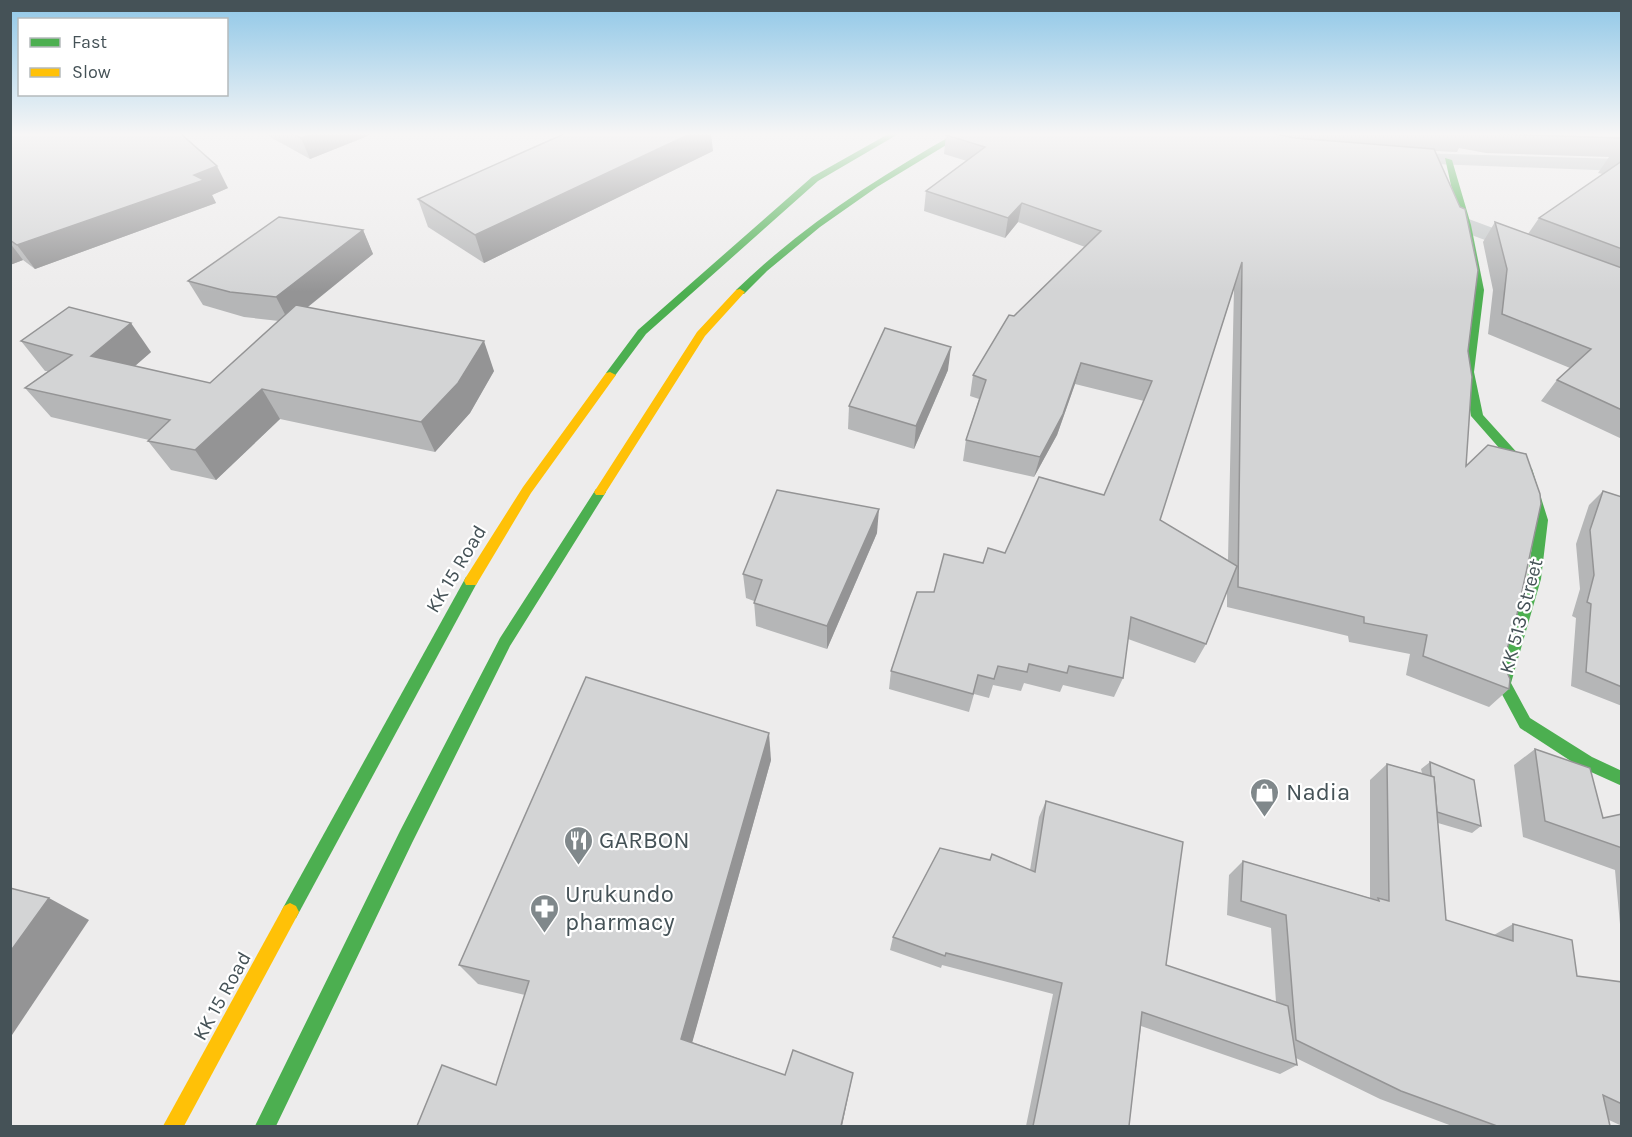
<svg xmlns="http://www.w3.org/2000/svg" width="1632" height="1137" font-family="Karla,sans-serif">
<rect width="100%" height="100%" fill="#edecec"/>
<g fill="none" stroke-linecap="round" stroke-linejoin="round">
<g fill="#c3c7c8" fill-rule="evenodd">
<path d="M1415,153L1622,159V171L1408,163L1405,159L1408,155Z"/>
<path d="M1466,218L1539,245L1543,250L1539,255L1531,257L1458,230L1455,225L1458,220Z"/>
</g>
<g fill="#4caf50" fill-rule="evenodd">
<path d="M890,133H900L818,181L646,334L614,377H606V373L638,330L812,177Z"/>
<path d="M956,133H966L877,187L820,227L767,271L744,294H736V290C802,226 877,178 956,133Z"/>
<path d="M1445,158L1452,160L1471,225L1484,290L1474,372L1483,415L1532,469L1548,520L1541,579L1511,683L1530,718L1592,757L1622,771V786L1580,767L1520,728L1496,683L1527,579L1536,520L1522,474L1471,416L1464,372L1474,290Z"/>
<path d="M600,488L606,492L510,646L412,843L276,1126H255L400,831L500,638L596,489Z"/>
<path d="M471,576L476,577L478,581L296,918L290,921L284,918L281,912L284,906L466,577Z"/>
</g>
<g fill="#ffc107" fill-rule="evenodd">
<path d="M740,289L745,292L705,336L604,495H596L594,492L596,489L697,332L736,290Z"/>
<path d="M610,372L616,375L531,493L476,585H466L464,581L466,577L523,487L606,373Z"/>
<path d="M290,903L296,906L299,912L296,918L184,1126H163L284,906Z"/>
</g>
</g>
<g fill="#b5b6b7" fill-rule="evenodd">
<path d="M10,133L228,188L212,195L216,203L35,269L23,260L10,265Z"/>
<path d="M263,133H375L310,159Z"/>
<path d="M949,133H1622V439L1541,401L1557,380L1570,368L1488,334L1493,290L1483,242L1495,222L1528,234L1539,218L1603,174L1598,173L1609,157L1486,153L1459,148L1457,152L1435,151L1468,351L1466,466L1503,663L1509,689L1489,707L1406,675L1410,654L1349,642L1348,636L1227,607V591L1206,644L1195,663L1128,639L1123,678L1114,697L1063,685L1060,692L1024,683L1021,691L993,685L989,698L974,694L969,712L889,689L891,671L934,592L983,563L1005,553L1104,495L1144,401L1075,384L1057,435L1034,477L963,461L966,440L979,399L970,396L973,375L1014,316L1085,247L1018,222L1005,238L924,211L926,191L967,161L944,154L946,135ZM1234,288L1228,560L1160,520Z"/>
<path d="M713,151L484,263L428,227L418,199Z"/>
<path d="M363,230L373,254L308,307L494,371L470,413L435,452L280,419L216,480L171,470L148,441L149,440L51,417L25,388L48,371H45L21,341L151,352L135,366L210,383L279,321L244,317L203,305L188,281Z"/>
<path d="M948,370L914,449L848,429L849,406Z"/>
<path d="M1603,491L1622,497V706L1571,686L1576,618L1572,616L1580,589L1576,544L1589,505Z"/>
<path d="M877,533L827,649L756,626L754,601L746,598L743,574Z"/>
<path d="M1535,749L1603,818L1622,814V946L1615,870L1523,837L1514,765Z"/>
<path d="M771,760L692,1042L785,1075L851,1087L496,1085L525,995L478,984L459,965Z"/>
<path d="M1430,762L1481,826L1472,833L1438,823L1446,920L1494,935L1513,924L1577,976L1622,982V1126L1609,1120L1610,1126H1452L1380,1099L1296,1058L1297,1065L1280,1074L1141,1026L1129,1126H1026L1053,994L942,965L941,968L890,950L893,937L1030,870L1039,817L1046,801L1166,965L1276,1002L1271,928L1227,915L1229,875L1243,861L1370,898V780L1387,764L1422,773L1421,769Z"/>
</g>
<g fill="#949495">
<path d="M315,133H375L310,159L301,138Z"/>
<path d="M692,133H711L713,151L484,263L475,235Z"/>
<path d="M217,166L228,188L212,195L216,203L35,269L17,245Z"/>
<path d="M1022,203L1018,222L1005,238L1008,218Z"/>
<path d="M363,230L373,254L289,322L276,297Z"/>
<path d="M10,243L23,260L10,265Z"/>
<path d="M131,323L151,352L113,385L91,356Z"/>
<path d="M484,341L494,371L470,413L435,452L421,422Z"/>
<path d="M951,347L948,370L914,449L916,426Z"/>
<path d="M1081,363L1075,384L1057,435L1034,477L1040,457Z"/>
<path d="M262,389L280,419L216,480L195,450Z"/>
<path d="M879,509L877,533L827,649V626Z"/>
<path d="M769,733L771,760L689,1054L681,1039Z"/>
<path d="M49,898L89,920L10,1038V952Z"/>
<path d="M853,1073L842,1126H841Z"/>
</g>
<g fill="#d3d4d5" stroke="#949495" stroke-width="1.5">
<path d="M10,133H180L217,166L194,175L204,180L17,245L10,240Z"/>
<path d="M291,133H315L301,138Z"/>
<path d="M566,133H692L475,235L418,199Z"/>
<path d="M949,133H1271L1295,138L1434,149L1460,207L1465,209L1478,270L1468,351L1472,377L1466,466L1488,445L1526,454L1540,494L1541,504L1516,619L1503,663L1510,679L1509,689L1423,656L1427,635L1364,623V617L1238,587L1242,262L1160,520L1237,566L1206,644L1131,617L1123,678L1069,666L1067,673L1029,664L1027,672L998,666L994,679L978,675L973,694L891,671L917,592H934L944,554L983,563L988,548L1005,553L1039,477L1104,495L1152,381L1081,363L1063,414L1040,457L966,440L986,380L973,375L1009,315L1014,316L1101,231L1022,203L1008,218L926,191L985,147L946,135Z"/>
<path d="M1492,133H1622V138L1497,134Z"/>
<path d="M1622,161V249L1539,218Z"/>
<path d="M279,217L363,230L276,297L230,292L188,281Z"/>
<path d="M1495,222L1622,268V410L1557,380L1591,349L1502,314L1507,269Z"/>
<path d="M296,305L484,341L458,383L421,422L262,389L195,450L148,441L170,420L25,388L72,355L21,341L69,307L131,323L91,356L210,383Z"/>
<path d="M885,328L951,347L916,426L849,406Z"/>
<path d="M777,490L879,509L827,626L754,603L762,580L743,574Z"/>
<path d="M1603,491L1622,497V687L1586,672L1591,604L1587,602L1594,575L1590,530Z"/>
<path d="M586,677L769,733L681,1039L785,1075L793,1050L853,1073L841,1126H417L442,1065L496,1085L529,981L459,965Z"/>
<path d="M1535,749L1590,768L1603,818L1622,814V848L1545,821Z"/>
<path d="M1430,762L1474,780L1481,826L1437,812L1434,777L1431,776Z"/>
<path d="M1387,764L1434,777L1446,920L1513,941V924L1572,940L1577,976L1622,982V1104L1603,1095L1610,1126H1497L1401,1091L1296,1040L1286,915L1241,901L1243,861L1379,901L1378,898L1389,901Z"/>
<path d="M1046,801L1183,842L1166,965L1288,1006L1297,1065L1142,1012L1129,1126H1033L1062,983L946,953L945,956L893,937L940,848L990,860L992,854L1035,872Z"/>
<path d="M10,888L49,898L10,952Z"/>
</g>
<linearGradient id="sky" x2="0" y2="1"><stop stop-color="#8fc7e7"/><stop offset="0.46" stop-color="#f7f6f6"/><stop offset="1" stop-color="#f7f6f6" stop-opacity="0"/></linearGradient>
<rect width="1632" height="292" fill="url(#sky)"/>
<defs>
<symbol id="shop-pin" viewBox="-11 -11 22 30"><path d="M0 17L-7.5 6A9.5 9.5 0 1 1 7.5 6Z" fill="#80888b" stroke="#fff"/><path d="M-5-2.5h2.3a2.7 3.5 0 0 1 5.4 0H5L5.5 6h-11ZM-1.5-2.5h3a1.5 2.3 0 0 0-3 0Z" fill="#fff"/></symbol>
<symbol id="restaurant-pin" viewBox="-11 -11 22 30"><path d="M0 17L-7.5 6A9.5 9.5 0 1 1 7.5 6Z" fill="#80888b" stroke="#fff"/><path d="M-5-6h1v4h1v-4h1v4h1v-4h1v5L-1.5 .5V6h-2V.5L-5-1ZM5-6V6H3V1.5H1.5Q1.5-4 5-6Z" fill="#fff"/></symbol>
<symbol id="pharmacy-pin" viewBox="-11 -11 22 30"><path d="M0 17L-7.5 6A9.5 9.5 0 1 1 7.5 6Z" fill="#80888b" stroke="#fff"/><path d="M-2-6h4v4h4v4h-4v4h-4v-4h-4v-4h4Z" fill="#fff"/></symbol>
</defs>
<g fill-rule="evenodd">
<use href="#shop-pin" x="1248" y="776" width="33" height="45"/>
<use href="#restaurant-pin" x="562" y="824" width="33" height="45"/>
<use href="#pharmacy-pin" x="528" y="892" width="33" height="45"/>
</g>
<g text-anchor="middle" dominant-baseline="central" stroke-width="4.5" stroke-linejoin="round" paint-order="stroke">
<g font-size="20" fill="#455257" stroke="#fff">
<text transform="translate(456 569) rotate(-59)">KK 15 Road</text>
<text transform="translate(1521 616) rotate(-75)">KK 513 Street</text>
<text transform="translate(222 996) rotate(-61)">KK 15 Road</text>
</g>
<g font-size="24" fill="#455257" stroke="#fff" text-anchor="start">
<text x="1286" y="792">Nadia</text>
<text x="599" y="840">GARBON</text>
<text x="565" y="894">Urukundo<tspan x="565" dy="28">pharmacy</tspan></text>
</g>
</g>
<rect width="1632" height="1137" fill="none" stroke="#455257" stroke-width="24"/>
<rect x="18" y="18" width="210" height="78" fill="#ffffff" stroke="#b5babc" stroke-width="1.5"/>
<rect x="30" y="38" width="30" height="9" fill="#4caf50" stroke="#b5babc" stroke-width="1.5"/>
<text x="72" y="48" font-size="18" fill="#455257">Fast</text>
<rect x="30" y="68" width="30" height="9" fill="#ffc107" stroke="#b5babc" stroke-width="1.5"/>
<text x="72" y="78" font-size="18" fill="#455257">Slow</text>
</svg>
